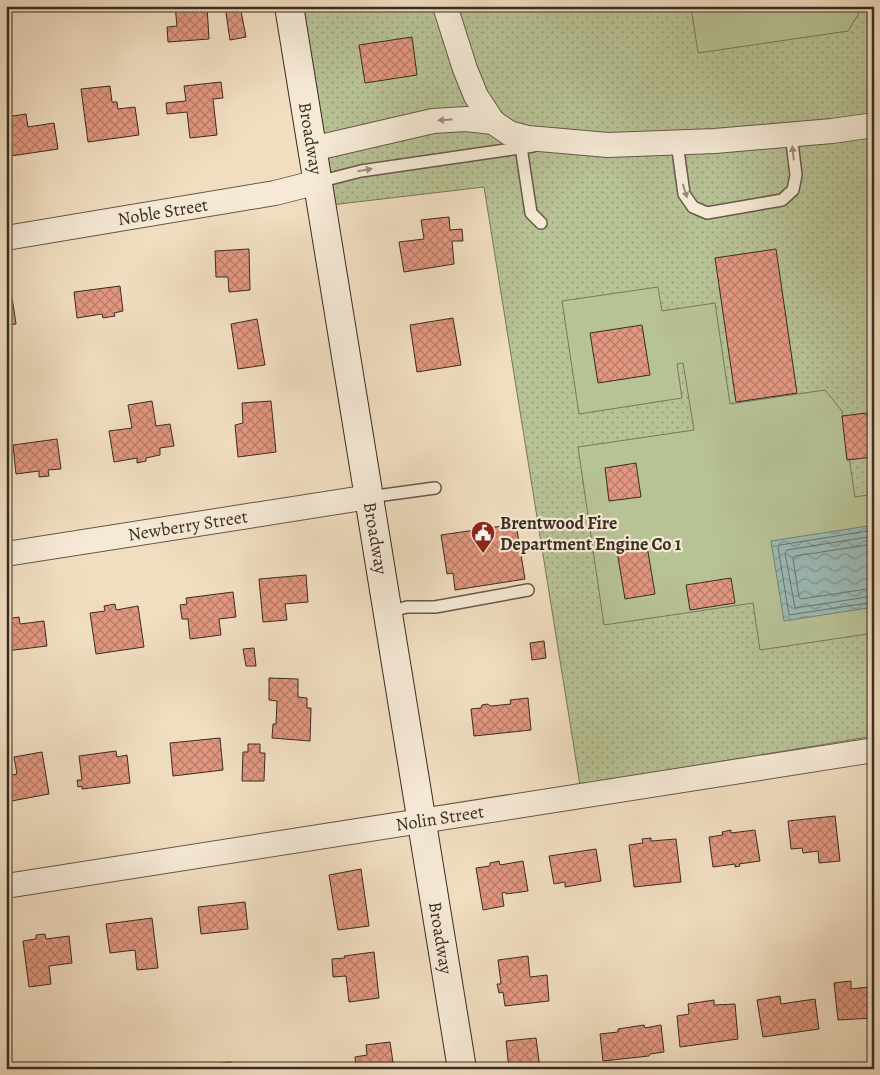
<svg xmlns="http://www.w3.org/2000/svg" width="880" height="1075" font-family="Alegreya,serif">
<defs>
<pattern id="grass-dots" width="8" height="8" patternUnits="userSpaceOnUse" patternTransform="scale(1.25)"><rect width="8" height="8" fill="#b7c295"/><path d="M2 2h.1M6 6h.1" fill="none" stroke="#969e79" stroke-width="1.8" stroke-linecap="round"/></pattern>
<pattern id="water-waves" width="16" height="10" patternUnits="userSpaceOnUse" patternTransform="scale(1.25)"><rect width="16" height="10" fill="#9bbbb7"/><path d="M0 5q4-4 8 0t8 0" fill="none" stroke="#7f9894"/></pattern>
<pattern id="building-cross-hatch" width="8" height="8" patternUnits="userSpaceOnUse" patternTransform="scale(1.25)"><rect width="8" height="8" fill="#e29780"/><path d="M0 0l8 8M0 8l8-8" fill="none" stroke="#b87b68"/></pattern>
</defs>
<rect width="100%" height="100%" fill="#f1dec1"/>
<filter id="stains"><feTurbulence type="fractalNoise" baseFrequency=".004" numOctaves="4"/><feColorMatrix values="0 0 0 0 .2 0 0 0 0 .09 0 0 0 0 .02 0 0 0 .5 -.17"/></filter>
<radialGradient id="worn" r=".72"><stop offset=".6" stop-color="#630" stop-opacity="0"/><stop offset="1" stop-color="#630" stop-opacity=".3"/></radialGradient>
<path fill="url(#grass-dots)" stroke="#78775b" d="M299,6H874V736L580,785L484,187L331,205Z"/>
<g fill="#b7c295" stroke="#78775b">
<path d="M691,6H858L859,13L848,31L698,53Z"/>
<path d="M658,287L662,311L715,303L730,404L825,390L842,411L855,497L874,494V633L760,650L753,603L604,625L578,447L694,430L683,363L677,364L682,398L579,414L562,301Z"/>
</g>
<path fill="url(#water-waves)" stroke="#74827b" d="M874,525V607L784,621L771,541Z"/>
<g fill="none" stroke-linecap="round" stroke-linejoin="round">
<g stroke="#6a746c" stroke-width="1">
<path d="M874,530L780,545L778,547L789,615L874,602"/>
<path d="M874,536L787,550L785,553L795,608L874,596"/>
<path d="M874,544L795,556L793,559L799,597L801,599L874,588"/>
</g>
</g>
<g fill="url(#building-cross-hatch)" stroke="#392c21">
<path d="M175,6H207L209,39L168,42L167,27L177,26Z"/>
<path d="M225,6H240L246,37L230,40Z"/>
<path d="M412,37L417,75L365,83L359,45Z"/>
<path d="M221,82L223,98L213,99L217,135L190,138L187,112L167,114L166,103L186,101L184,86Z"/>
<path d="M110,86L112,102H117L118,109L135,107L139,135L88,142L81,89Z"/>
<path d="M26,114L28,127L54,123L58,149L11,156L6,117Z"/>
<path d="M449,217L450,230L462,229L463,241H452L454,264L404,272L399,242L424,239L421,220Z"/>
<path d="M249,249L250,290L229,292L228,277H216L215,251Z"/>
<path d="M776,249L797,393L736,402L715,258Z"/>
<path d="M120,286L123,311L114,313L115,316L103,318L102,314L77,318L74,292Z"/>
<path d="M12,297L16,324L8,325L6,328V298Z"/>
<path d="M453,318L461,365L417,372L410,325Z"/>
<path d="M257,319L265,365L238,369L231,324Z"/>
<path d="M642,325L650,375L598,383L590,333Z"/>
<path d="M152,401L156,426L170,424L174,446L160,448V455L146,458V461L137,463V458L114,462L109,431L132,428L128,405Z"/>
<path d="M271,401L276,452L238,457L235,425L243,423L242,403Z"/>
<path d="M867,413L873,457L847,460L842,416Z"/>
<path d="M57,439L61,469L48,470L49,476L39,477V471L16,474L13,445Z"/>
<path d="M636,463L641,497L609,501L605,468Z"/>
<path d="M516,524L525,579L455,590L453,573L447,574L441,535Z"/>
<path d="M646,540L655,594L625,599L616,545Z"/>
<path d="M306,575L308,602L285,604L287,620L263,622L259,579Z"/>
<path d="M731,578L735,603L690,610L686,585Z"/>
<path d="M233,592L236,617L219,619L221,635L190,639L188,619H182L180,605L187,604L186,598Z"/>
<path d="M115,604L116,610L138,606L144,647L96,654L90,613L105,611L104,606Z"/>
<path d="M19,617L20,624L44,621L47,646L6,651L7,619Z"/>
<path d="M544,641L546,658L532,660L530,643Z"/>
<path d="M254,648L256,666H246L243,649Z"/>
<path d="M269,678L298,679V697L307,698V708H311L310,741L272,738L273,724H276L277,701L269,700Z"/>
<path d="M528,698L531,730L474,736L471,709L481,708L482,705L487,704L491,706L511,704L510,700Z"/>
<path d="M220,738L223,770L173,776L170,743Z"/>
<path d="M248,744H260V753H265L264,781H242L243,752H248Z"/>
<path d="M116,751L117,757L127,755L130,783L82,789V786L78,787L77,780H82L79,756Z"/>
<path d="M42,752L49,794L6,802V776L17,774L14,757Z"/>
<path d="M870,811H874V841H873Z"/>
<path d="M835,816L840,861L819,863L818,851L803,853L802,848L791,849L788,821Z"/>
<path d="M731,830V833L755,830L760,861L739,864L740,866L735,867V864L713,867L709,837L723,835L722,832Z"/>
<path d="M651,838V841L676,839L681,882L634,887L629,845L643,843L642,839Z"/>
<path d="M596,849L601,881L565,887V882L554,884L549,856Z"/>
<path d="M499,861L500,865L523,861L528,891L506,894L505,892L502,893L504,906L483,910L476,868L490,866V863Z"/>
<path d="M361,869L369,926L338,930L329,875Z"/>
<path d="M245,902L248,929L201,934L198,907Z"/>
<path d="M152,918L158,968L137,970L135,950L110,953L106,924Z"/>
<path d="M45,934L46,939L69,936L72,963L49,966L51,984L29,987L23,941L36,939V935Z"/>
<path d="M374,952L379,998L349,1002L346,976L333,977L332,959L345,958L344,956Z"/>
<path d="M528,956L530,977L547,975L549,1001L505,1006L503,992L499,993L497,984H501L498,960Z"/>
<path d="M868,976H874V1018L838,1020L834,983L851,981V989L869,987Z"/>
<path d="M780,996L781,1004L815,999L819,1029L763,1037L757,1000Z"/>
<path d="M714,1000V1005L735,1004L738,1039L680,1047L677,1016L689,1014L688,1004Z"/>
<path d="M644,1025L645,1028L661,1025L664,1052L650,1054L649,1056L603,1061L600,1034L618,1032V1029Z"/>
<path d="M536,1038L540,1069H509L506,1041Z"/>
<path d="M390,1042L394,1069H356L355,1057L367,1055L366,1045Z"/>
<path d="M231,1062L232,1069H191V1066Z"/>
</g>
<g fill="none" stroke-linecap="round" stroke-linejoin="round">
<defs>
<g id="lane">
<path d="M677,143L684,194L693,207L707,213L782,200L793,190L796,175L791,134"/>
<path d="M521,147L531,213L541,223"/>
<path d="M318,182L361,171L533,146"/>
<path d="M369,497L435,488"/>
<path d="M388,612L407,607H435L528,590"/>
</g>
<g id="street">
<path d="M445,6L465,69L476,96L493,122L509,133L528,138L608,145L715,141L832,131L874,125"/>
<path d="M312,149L433,121L466,119L493,122"/>
<path id="s1" d="M6,238L275,193L318,182"/>
<path id="s2" d="M6,554L369,497"/>
<path id="s3" d="M6,886L874,750"/>
</g>
<g id="secondary">
<path id="s4" d="M289,6L462,1069"/>
</g>
</defs>
<use href="#lane" stroke="#675849" stroke-width="14"/>
<use href="#street" stroke="#675849" stroke-width="26"/>
<use href="#secondary" stroke="#392c21" stroke-width="30"/>
<use href="#lane" stroke="#f6ead7" stroke-width="11"/>
<use href="#street" stroke="#f6ead7" stroke-width="24"/>
<use href="#secondary" stroke="#f6ead7" stroke-width="28"/>
</g>
<defs><path id="oneway-solid" d="M-6-.8H1V-3.2L6.5 0L1 3.2V.8H-6Z" transform="scale(1.25)"/></defs>
<g fill="#988b7c">
<use href="#oneway-solid" transform="translate(445 120) rotate(176)"/>
<use href="#oneway-solid" transform="translate(793 153) rotate(-96)"/>
<use href="#oneway-solid" transform="translate(365 170) rotate(-10)"/>
<use href="#oneway-solid" transform="translate(685 191) rotate(73)"/>
</g>
<defs>
<symbol id="civic-pin" viewBox="-11 -11 22 30"><path d="M0 17L-7.5 6A9.5 9.5 0 1 1 7.5 6Z" fill="#8f2418" stroke="#f6ead7"/><path d="M-.6-6.5H3V-4.5H.6V-3L4-1V1h2V6H-6V1h2V-1L-.6-3ZM-1.2 2.5V6h2.4V2.5Z" fill="#fff"/></symbol>
</defs>
<g fill-rule="evenodd">
<use href="#civic-pin" x="469" y="519" width="28" height="38"/>
</g>
<g text-anchor="middle" dominant-baseline="central" stroke-width="4.5" stroke-linejoin="round" paint-order="stroke">
<g font-size="18" fill="#392c21" stroke="#f6ead7">
<text stroke="none"><textPath href="#s4" startOffset="134">Broadway</textPath></text>
<text stroke="none"><textPath href="#s1" startOffset="159">Noble Street</textPath></text>
<text stroke="none"><textPath href="#s2" startOffset="184">Newberry Street</textPath></text>
<text stroke="none"><textPath href="#s4" startOffset="539">Broadway</textPath></text>
<text stroke="none"><textPath href="#s3" startOffset="439">Nolin Street</textPath></text>
<text stroke="none"><textPath href="#s4" startOffset="944">Broadway</textPath></text>
</g>
<g font-size="18" font-weight="bold" fill="#392c21" stroke="#f6ead7" text-anchor="start">
<text x="500" y="523">Brentwood Fire<tspan x="500" dy="21">Department Engine Co 1</tspan></text>
</g>
</g>
<rect width="880" height="1075" fill="none" stroke="#f1dec1" stroke-width="25"/>
<rect x="8" y="8" width="865" height="1060" fill="none" stroke="#392c21" stroke-width="2.5"/>
<rect x="12" y="12" width="855" height="1050" fill="none" stroke="#392c21"/>
<rect width="100%" height="100%" filter="url(#stains)"/>
<rect width="100%" height="100%" fill="url(#worn)"/>
</svg>
